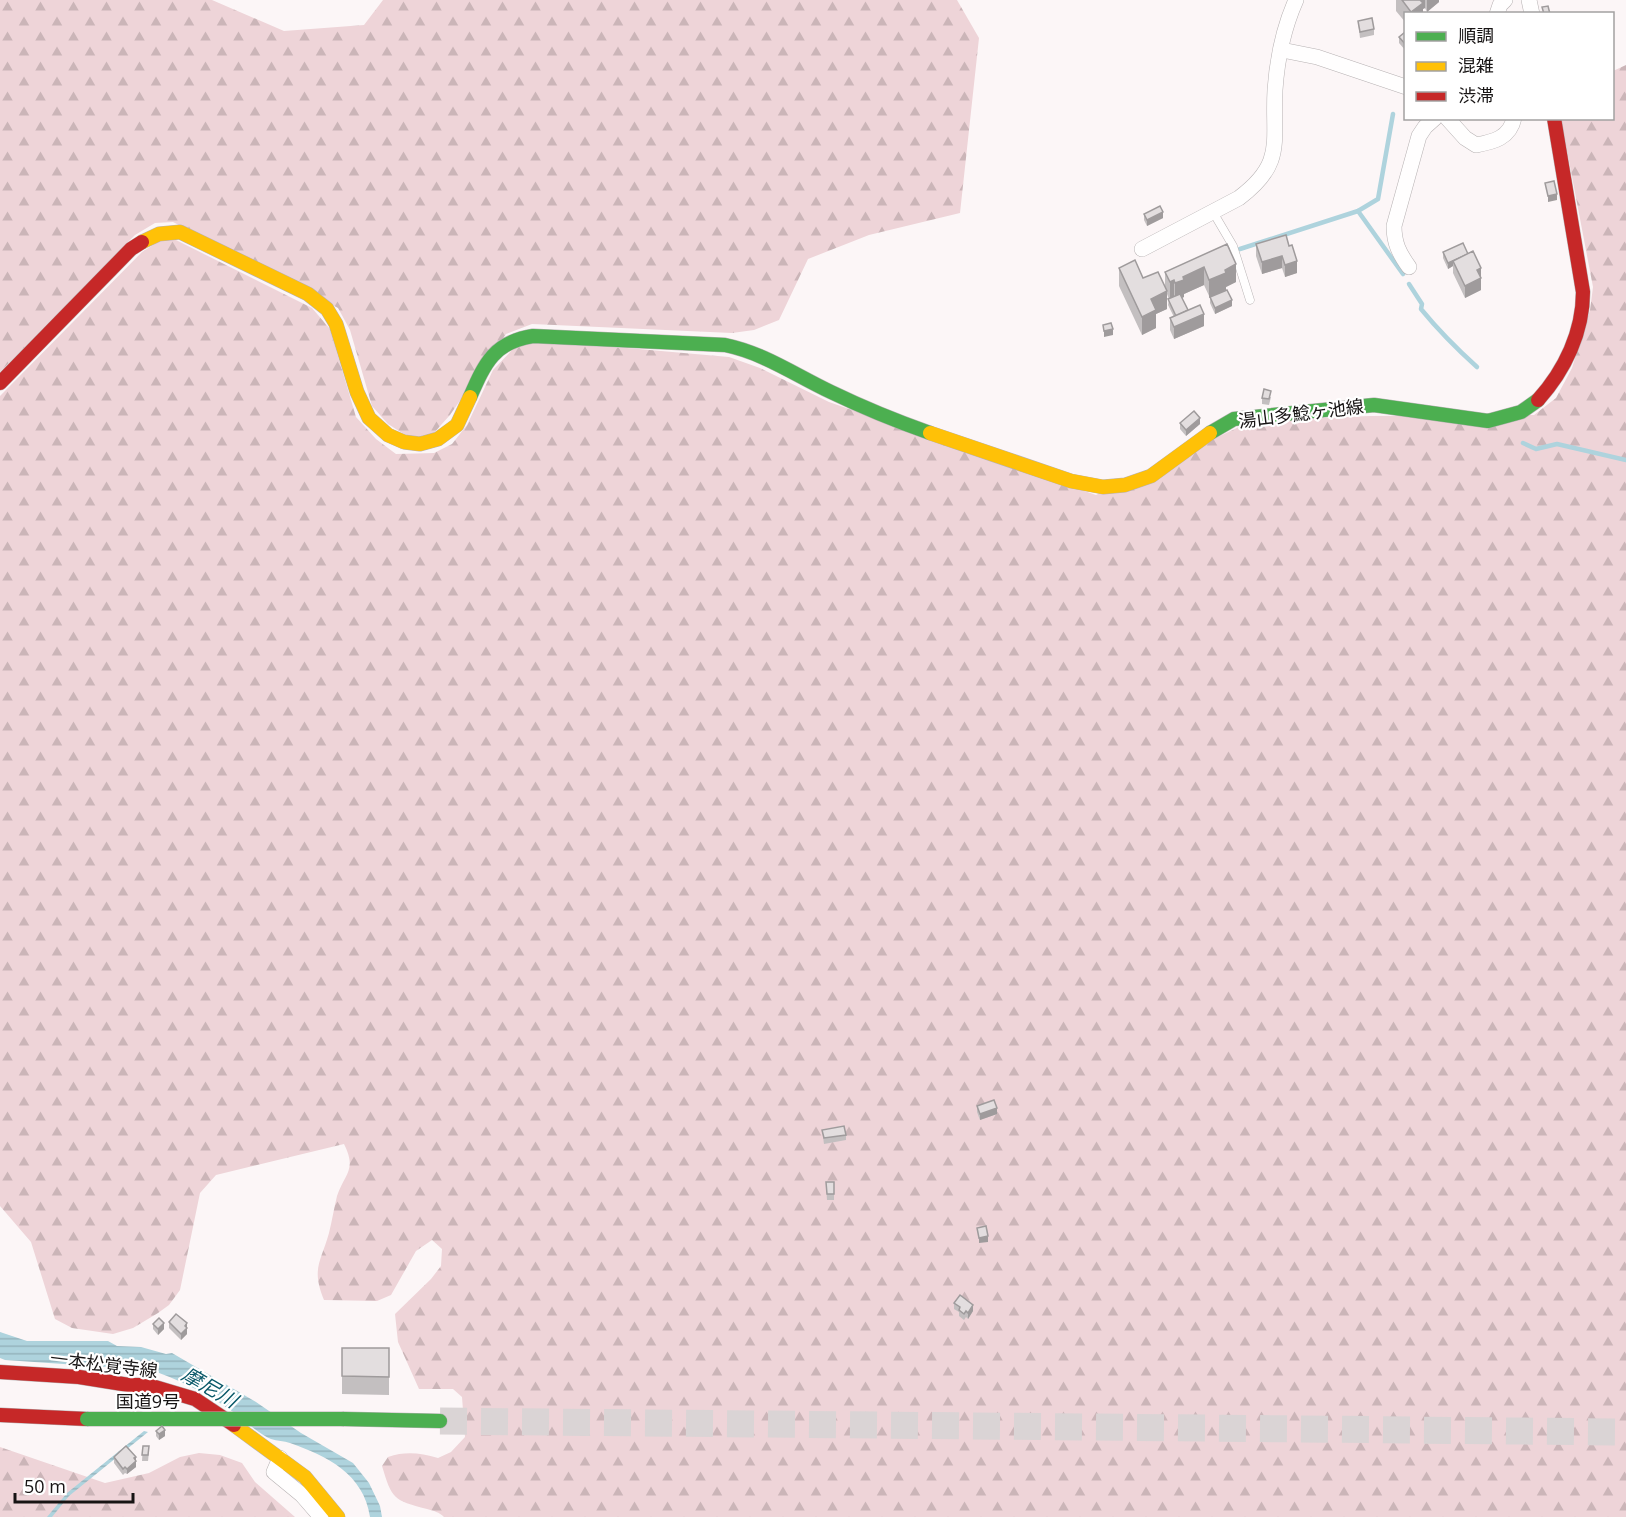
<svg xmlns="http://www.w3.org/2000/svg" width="1626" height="1517" font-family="'Open Sans','Noto Sans JP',sans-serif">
<defs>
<pattern id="forest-firs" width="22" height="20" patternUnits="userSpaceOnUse" patternTransform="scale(1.5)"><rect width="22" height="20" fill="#eed4d8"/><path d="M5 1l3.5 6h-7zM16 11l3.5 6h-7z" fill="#cbb5b8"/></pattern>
<pattern id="water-rules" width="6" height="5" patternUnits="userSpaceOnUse" patternTransform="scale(1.5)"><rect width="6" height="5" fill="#aed3dd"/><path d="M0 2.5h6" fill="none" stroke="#95b4bd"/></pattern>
</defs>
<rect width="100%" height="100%" fill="#fcf6f7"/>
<g fill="url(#forest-firs)">
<path d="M0,0H212L284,31L364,25L383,0H957L979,38L960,213L869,235L808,259L779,320L754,330L732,333L532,324L506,334L450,415L433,434L410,438L388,424L372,406L350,330L338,308L173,222L155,223L135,235L0,372Z"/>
<path d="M1626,65V1517H444C439,1512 434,1511 427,1509C393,1500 392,1499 382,1466L388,1457C406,1451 420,1453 438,1458L451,1452L465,1437L462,1397L453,1389H419L398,1342L395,1314L431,1279L441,1266L442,1249L432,1240L416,1251L391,1295L377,1301L324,1300C311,1268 321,1262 329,1233C332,1221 334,1208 337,1196C345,1173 357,1170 344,1144L216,1175L200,1193L180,1290L169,1305L158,1313L133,1328L113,1334L72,1328L55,1319L31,1242L0,1206V396L142,252L161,240L174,239L312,308L330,329L356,417L376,439L396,454L434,453L452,444L467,425L493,370L514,348L533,343L627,348L729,357L760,368L829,402L1096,495L1243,425L1294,419L1370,416L1534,415L1556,398L1572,368L1590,310L1593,287L1561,119L1612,118L1613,71Z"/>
<path d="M0,1447L105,1483L149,1473L180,1457L199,1453L220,1455L242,1463L255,1482L295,1517H0Z"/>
</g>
<g fill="url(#water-rules)">
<path d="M0,1332L27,1341H108L117,1346L141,1347L166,1354L172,1353L256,1402L301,1433L353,1463L369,1483L380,1506L382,1517H370C364,1474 327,1456 290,1443C284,1441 277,1441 271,1439C258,1434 239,1415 226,1407C204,1391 176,1379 151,1370L5,1360L0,1358Z"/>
<path d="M144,1431L148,1432L69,1496L52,1517H47L67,1493Z"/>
</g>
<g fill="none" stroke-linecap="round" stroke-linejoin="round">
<g stroke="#aed3dd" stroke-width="4.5">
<path d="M1358,211L1403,274"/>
<path d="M1240,249L1358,211L1378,199L1393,114"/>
<path d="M1409,284L1422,304L1421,309C1439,331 1457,349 1477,367"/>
<path d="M1523,443L1536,449L1557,444L1626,460"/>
</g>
<path stroke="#dad4d5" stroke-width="27" stroke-dasharray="27 14" stroke-linecap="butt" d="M440,1421L1626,1432"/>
<defs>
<path id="lane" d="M1213,212L1233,246L1250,300"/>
<g id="street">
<path d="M1529,0L1532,14"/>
<path d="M1497,14L1500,5L1505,0"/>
<path d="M1282,50L1317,57L1406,87"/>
<path d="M1447,118L1465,138L1476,145C1493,142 1510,138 1514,118"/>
<path d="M1142,249L1239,198C1286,163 1272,141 1275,90C1277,61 1284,27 1296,0"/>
<path d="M1409,267C1399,253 1394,243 1394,226L1419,136L1425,127L1435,118"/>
<path d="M280,1458L274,1472L302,1495L321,1517"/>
</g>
<g id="fast">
<path d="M470,397C485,363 494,342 533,336L725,345C764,353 795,375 831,392C862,407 896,421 930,433"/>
<path d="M1210,433L1234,419L1374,405L1488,421L1521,412L1538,400"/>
<path d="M344,1419L440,1421"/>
</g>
<g id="slow">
<path d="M142,242L159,234L180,232L308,294L327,309L336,324L357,392L369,418L388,435L404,442L420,444L438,439L457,425L470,397"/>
<path d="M930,433L1071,481L1103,487L1125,485L1151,476L1210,433"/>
<path d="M234,1425L305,1477L338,1517"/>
</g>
<g id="jam">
<path d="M0,383L131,249L142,242"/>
<path d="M1538,400C1565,370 1583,332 1583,292L1554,118"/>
<path d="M0,1372L79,1377L129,1385H148L195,1399L234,1425"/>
<path d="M0,1415L87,1419"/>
</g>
</defs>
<use href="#lane" stroke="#b7b2b3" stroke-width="9"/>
<use href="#street" stroke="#b7b2b3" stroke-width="16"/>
<use href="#fast" stroke="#b7b2b3" stroke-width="15"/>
<use href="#slow" stroke="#b7b2b3" stroke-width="15"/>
<use href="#jam" stroke="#b7b2b3" stroke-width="15"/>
<use href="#lane" stroke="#fffefe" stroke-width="8"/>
<use href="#street" stroke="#fffefe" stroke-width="15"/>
<use href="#fast" stroke="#4caf50" stroke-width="14"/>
<use href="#slow" stroke="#ffc107" stroke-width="14"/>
<use href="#jam" stroke="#c62828" stroke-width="14"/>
<defs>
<path id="fast-bridge" d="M87,1419H344"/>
</defs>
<use href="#fast-bridge" stroke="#b7b2b3" stroke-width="15" stroke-linecap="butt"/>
<use href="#fast-bridge" stroke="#4caf50" stroke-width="14"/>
</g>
<g fill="#c3bfc0">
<path d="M1396,0H1439V2L1427,12L1425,8L1423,9V14H1406V23L1396,11Z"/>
<path d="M1358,21L1374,29V35L1360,38Z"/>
<path d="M1406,34V51L1399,43V37Z"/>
<path d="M1144,214L1163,218L1147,226L1144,220Z"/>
<path d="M1286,235L1297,273L1285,277L1282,268L1262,274L1256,256V244Z"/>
<path d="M1227,244L1236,282L1226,287V290L1232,306L1215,314L1210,303V298L1204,285L1184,294V297L1182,298L1188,310L1204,326L1174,339L1170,330V318L1174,317L1168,305L1169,299L1167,294V309L1156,314V328L1142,335L1119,286V268L1165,287V272Z"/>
<path d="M1443,252L1468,254L1481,268V290L1465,298L1453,273V266L1448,269L1443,258Z"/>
<path d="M1271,397L1269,405L1262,404V398Z"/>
<path d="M1180,423L1200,424L1186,436L1180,429Z"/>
<path d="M977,1106L997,1114L980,1120L977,1112Z"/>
<path d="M822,1130L846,1135V1140L824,1144Z"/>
<path d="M826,1182H834V1200H827Z"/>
<path d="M954,1303L973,1311L968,1319L966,1317L964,1320L959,1316V1312L954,1309Z"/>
<path d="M169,1322L187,1329V1334L181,1340L169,1328Z"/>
<path d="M153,1324L164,1329L158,1335L153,1329Z"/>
<path d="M342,1348H389V1395L342,1394Z"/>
<path d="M156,1431L165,1436L159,1440L156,1436Z"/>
<path d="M143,1446L149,1452L148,1461H142Z"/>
<path d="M114,1457H136V1467L127,1474L125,1473L123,1475L114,1463Z"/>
</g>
<g fill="#9f9b9c">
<path d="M1417,0H1425V8L1423,9V14H1411Z"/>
<path d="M1427,0H1439V2L1427,12Z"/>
<path d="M1557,194V200L1548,202V196Z"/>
<path d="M1163,212V218L1147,226V220Z"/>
<path d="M1282,256V268L1262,274V262Z"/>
<path d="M1297,261V273L1285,277V265Z"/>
<path d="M1453,261V266L1448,269V263Z"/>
<path d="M1236,264V282L1226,287V290L1209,298V280L1225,270Z"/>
<path d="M1204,267V285L1184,294V297L1175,301V283L1183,277Z"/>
<path d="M1481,268V290L1465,298V286L1477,270Z"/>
<path d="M1174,280V298L1170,299V282Z"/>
<path d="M1167,291V309L1156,314V328L1142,335V317L1151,299Z"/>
<path d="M1232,300V306L1215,314V308Z"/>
<path d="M1204,314V326L1174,339V327Z"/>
<path d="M1113,329V335L1104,337V331Z"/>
<path d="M1200,418V424L1186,436V430Z"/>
<path d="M997,1108V1114L980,1120V1114Z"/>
<path d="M988,1236V1242L979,1243V1238Z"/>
<path d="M973,1305V1311L968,1319V1313Z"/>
<path d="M164,1323V1329L158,1335V1329Z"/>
<path d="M187,1323V1334L181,1340V1334L185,1326Z"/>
<path d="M165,1430V1436L159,1440V1434Z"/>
<path d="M136,1457V1467L127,1474V1469Z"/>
</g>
<g fill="#e3dedf" stroke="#9f9b9c" stroke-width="1.5">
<path d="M1402,0H1420L1423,3L1411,12Z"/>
<path d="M1548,6L1550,14H1544L1542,7Z"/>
<path d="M1372,18L1374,29L1360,32L1358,21Z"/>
<path d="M1404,33L1406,34V45L1399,37Z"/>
<path d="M1554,181L1557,194L1548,196L1545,183Z"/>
<path d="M1160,206L1163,212L1147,220L1144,214Z"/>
<path d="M1286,235L1289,246L1292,245L1297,261L1285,265L1282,256L1262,262L1256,244Z"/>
<path d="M1463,243L1468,254L1448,263L1443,252Z"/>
<path d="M1227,244L1236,264L1225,270L1226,273L1209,280L1204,267L1183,277L1184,280L1175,283L1174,280L1170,282L1165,272Z"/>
<path d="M1473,251L1481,268L1477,270L1481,278L1465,286L1453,261Z"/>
<path d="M1135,260L1143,278L1158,272L1167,291L1151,299L1156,310L1142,317L1119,268Z"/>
<path d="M1227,290L1232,300L1215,308L1210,297Z"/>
<path d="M1180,294L1188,310L1176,316L1168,299Z"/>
<path d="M1200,305L1204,314L1174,327L1170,318Z"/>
<path d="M1111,323L1113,329L1104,331L1103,325Z"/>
<path d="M1264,389L1271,391L1269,399L1262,398Z"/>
<path d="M1194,411L1200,418L1186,430L1180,423Z"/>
<path d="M994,1100L997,1108L980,1114L977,1106Z"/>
<path d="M844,1126L846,1135L824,1138L822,1130Z"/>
<path d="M826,1182H834V1194H827Z"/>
<path d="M986,1226L988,1236L979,1238L977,1228Z"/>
<path d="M960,1295L973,1305L968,1313L966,1311L964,1314L959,1310L960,1307L954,1303Z"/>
<path d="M176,1314L187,1323L185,1326L187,1328L181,1334L169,1322Z"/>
<path d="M159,1318L164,1323L158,1329L153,1324Z"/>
<path d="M342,1348H389V1377L342,1376Z"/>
<path d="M162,1426L165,1430L159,1434L156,1431Z"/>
<path d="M126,1446L136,1457L134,1458L136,1461L127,1469L125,1467L123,1469L114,1457Z"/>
<path d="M143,1446H149L148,1455H142Z"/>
</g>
<g text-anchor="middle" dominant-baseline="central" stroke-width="4.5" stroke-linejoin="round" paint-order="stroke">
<g font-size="18" fill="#171414" stroke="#fff">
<text transform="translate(1301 413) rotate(-7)">湯山多鯰ヶ池線</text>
<text transform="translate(104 1364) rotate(7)">一本松覚寺線</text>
<text x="148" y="1401">国道9号</text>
</g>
<g font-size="20" font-style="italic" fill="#0a5969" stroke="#fff">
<text transform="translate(210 1387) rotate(30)">摩尼川</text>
</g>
</g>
<rect x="1404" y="12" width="210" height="108" fill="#ffffff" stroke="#a2a1a1" stroke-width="1.5"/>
<rect x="1416" y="32" width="30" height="9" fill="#4caf50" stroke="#a2a1a1" stroke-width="1.5"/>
<text x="1458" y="42" font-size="18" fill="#171414">順調</text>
<rect x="1416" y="62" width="30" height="9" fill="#ffc107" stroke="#a2a1a1" stroke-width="1.5"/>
<text x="1458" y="72" font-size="18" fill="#171414">混雑</text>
<rect x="1416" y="92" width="30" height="9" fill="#c62828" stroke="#a2a1a1" stroke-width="1.5"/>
<text x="1458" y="102" font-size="18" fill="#171414">渋滞</text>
<path d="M15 1493v9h118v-9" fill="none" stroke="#171414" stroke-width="3"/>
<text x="24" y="1493" font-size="18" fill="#171414" stroke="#ffffff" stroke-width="4.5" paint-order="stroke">50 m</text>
</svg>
